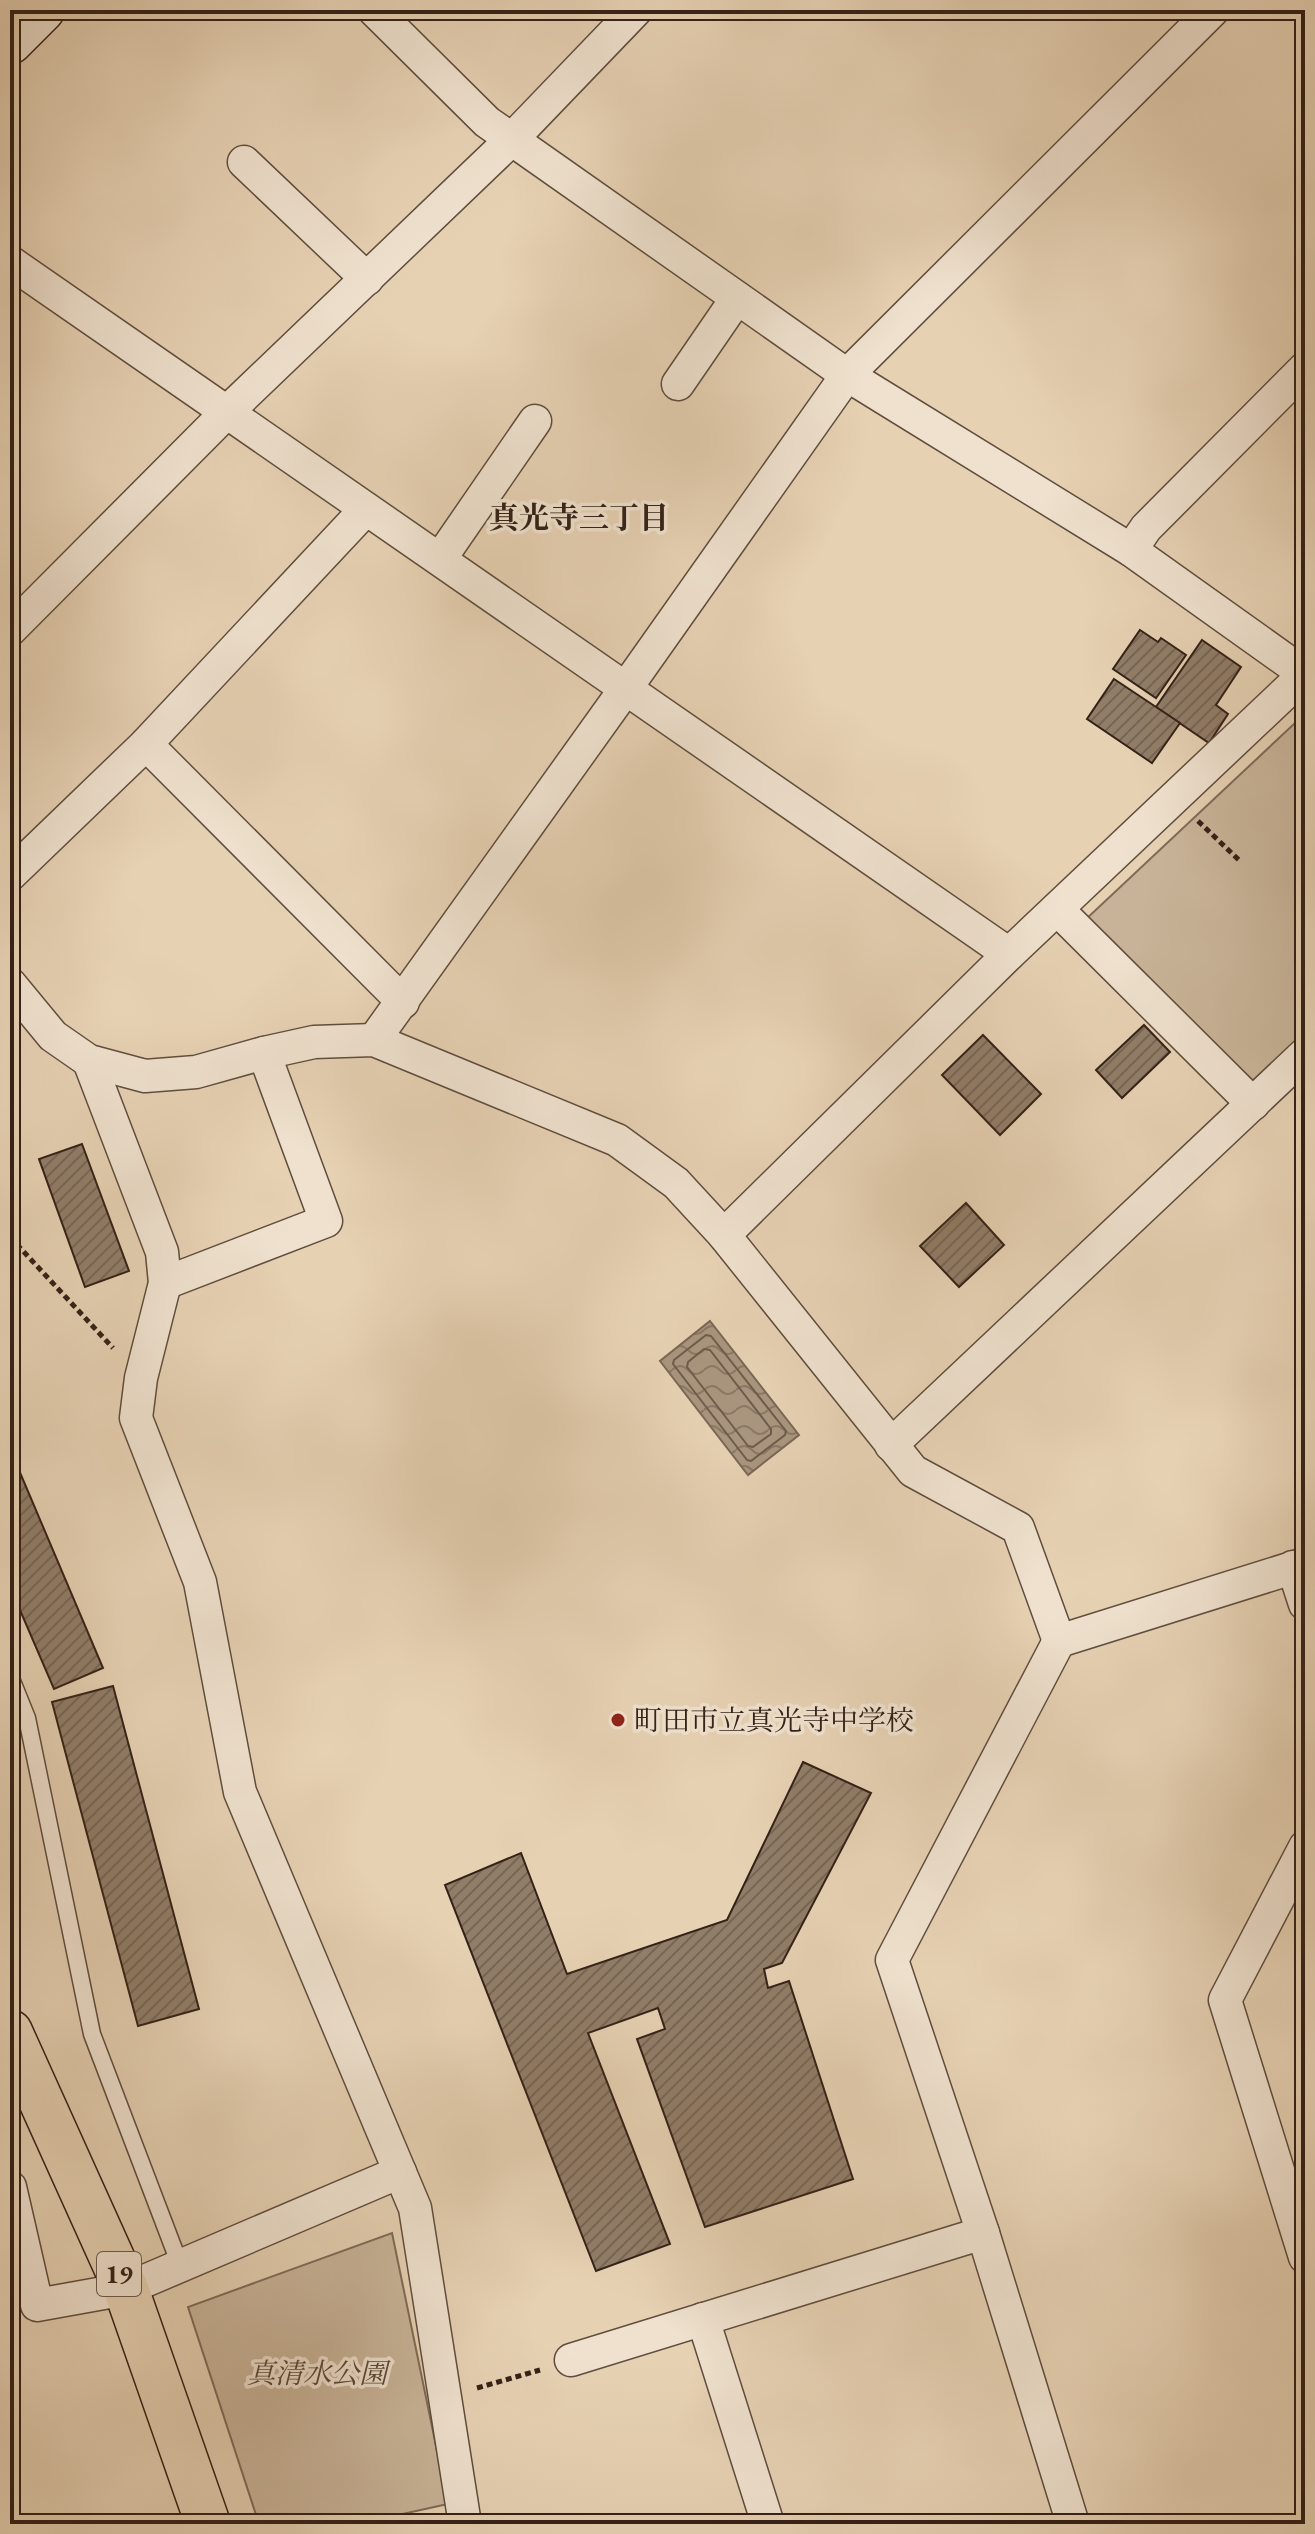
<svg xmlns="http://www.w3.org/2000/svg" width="1315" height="2534" font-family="'EB Garamond','Noto Serif JP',serif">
<defs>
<pattern id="water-waves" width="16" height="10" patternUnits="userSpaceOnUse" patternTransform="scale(2)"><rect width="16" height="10" fill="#a9957e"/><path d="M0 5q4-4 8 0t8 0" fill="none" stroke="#8a7966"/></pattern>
<pattern id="building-hatch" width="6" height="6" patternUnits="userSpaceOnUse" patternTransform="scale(2)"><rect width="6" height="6" fill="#917d68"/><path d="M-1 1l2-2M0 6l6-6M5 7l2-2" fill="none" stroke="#765"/></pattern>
</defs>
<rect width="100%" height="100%" fill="#e6d1b3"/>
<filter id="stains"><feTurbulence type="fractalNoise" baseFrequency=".0025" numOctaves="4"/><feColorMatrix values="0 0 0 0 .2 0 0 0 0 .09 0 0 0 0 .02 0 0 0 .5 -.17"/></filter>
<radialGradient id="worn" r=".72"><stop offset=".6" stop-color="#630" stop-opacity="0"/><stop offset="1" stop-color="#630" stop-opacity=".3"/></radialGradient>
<g fill="#c8b398" stroke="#7e6a58" stroke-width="2">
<path d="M1295,723L1305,725V1035L1250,1088L1084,921Z"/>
<path d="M392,2233L448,2504L357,2524H259L188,2307Z"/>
</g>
<path fill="url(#water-waves)" stroke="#7a6755" stroke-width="2" d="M710,1321L799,1435L748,1475L660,1361Z"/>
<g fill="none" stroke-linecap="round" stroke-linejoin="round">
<g stroke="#6e5b4a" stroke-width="2">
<path d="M706,1335L711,1336L786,1431L785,1435L751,1461L747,1460L673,1364L674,1360Z"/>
<path d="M704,1349L710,1350L771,1429V1434L753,1447L748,1446L687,1367L688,1362Z"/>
</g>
</g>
<g fill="url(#building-hatch)" stroke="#342117" stroke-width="2">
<path d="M1140,630L1158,642L1161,638L1186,655L1156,698L1113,669Z"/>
<path d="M1202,640L1241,667L1216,705L1228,714L1209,743L1156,707Z"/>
<path d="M1114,679L1180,723L1152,763L1087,719Z"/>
<path d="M1144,1025L1170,1052L1122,1098L1096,1070Z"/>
<path d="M983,1035L1041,1094L1000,1135L942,1075Z"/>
<path d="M82,1144L129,1271L85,1287L39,1159Z"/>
<path d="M966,1203L1004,1245L959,1287L920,1246Z"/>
<path d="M10,1449L103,1668L54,1689L10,1587Z"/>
<path d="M113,1686L199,2009L138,2026L52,1702Z"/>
<path d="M803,1762L871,1793L782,1963L764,1969L768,1988L789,1981L853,2179L705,2227L637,2039L665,2029L658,2008L588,2033L670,2244L596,2271L445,1885L521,1853L567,1974L727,1920Z"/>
</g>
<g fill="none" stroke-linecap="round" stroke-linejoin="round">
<defs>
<path id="service" d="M10,1676L27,1718L92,2034L180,2265"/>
<g id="minor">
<path d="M374,10L487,122L847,375L1131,550L1305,674"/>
<path d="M244,162L367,279"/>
<path d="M10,262L1009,954"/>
<path d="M678,384L737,298"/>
<path d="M1131,550L1146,528L1305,368"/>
<path d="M440,559L535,421"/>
<path d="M10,630L227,412L512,139L636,10"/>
<path d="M146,744L403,1002"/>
<path d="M10,875L146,744L366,509"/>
<path d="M1057,909L1253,1104"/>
<path d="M10,984L53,1036L89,1061L145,1076L196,1072L264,1053L314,1042L374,1040L617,1140L676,1183L724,1235L913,1471L1018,1528L1059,1641"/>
<path d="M374,1040L626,688L847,375L1213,10"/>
<path d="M89,1061L162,1252L165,1283L141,1378L136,1418L200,1582L240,1792L415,2208L465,2524"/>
<path d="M724,1235L1009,954L1305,674"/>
<path d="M165,1283L326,1221L264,1053"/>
<path d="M891,1445L1305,1054"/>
<path d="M1293,1567L1305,1604"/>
<path d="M1305,1847L1225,2000L1305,2257"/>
<path d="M10,2187L37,2305L126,2289L400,2172"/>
<path d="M703,2319L768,2524"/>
<path d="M571,2360L983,2233"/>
<path d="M1073,2524L983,2233L892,1960L1059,1641L1305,1564"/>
</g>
<path id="secondary" d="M10,42L42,10"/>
<path id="primary" d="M10,2032L126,2289L208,2524"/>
</defs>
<use href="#service" stroke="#604d3e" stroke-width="19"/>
<use href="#minor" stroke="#604d3e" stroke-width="35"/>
<use href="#secondary" stroke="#342117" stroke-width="47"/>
<use href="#primary" stroke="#342117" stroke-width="47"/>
<g stroke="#342117" stroke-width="5" stroke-dasharray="6 4" stroke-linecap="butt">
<path d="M1198,821L1240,861"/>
<path d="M10,1237L113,1348"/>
<path d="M477,2388L540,2370"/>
</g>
<use href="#service" stroke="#efe1ce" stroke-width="16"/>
<use href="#minor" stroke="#efe1ce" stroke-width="32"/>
<use href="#secondary" stroke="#efe1ce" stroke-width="44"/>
<use href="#primary" stroke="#e6d1b3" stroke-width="44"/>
</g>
<circle fill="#8f2418" stroke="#efe1ce" stroke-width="3" cx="618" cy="1720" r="8"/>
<g text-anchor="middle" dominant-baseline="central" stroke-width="7" stroke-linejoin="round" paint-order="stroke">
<rect fill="#efe1ce" stroke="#6c5b4e" stroke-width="2" x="97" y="2252" width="44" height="44" rx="6"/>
<g font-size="26" font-weight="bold" fill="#342117">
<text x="119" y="2274">19</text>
</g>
<g font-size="28" fill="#342117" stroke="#efe1ce" text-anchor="start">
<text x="634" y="1720">町田市立真光寺中学校</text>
</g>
<g font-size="28" font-style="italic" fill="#594637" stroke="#efe1ce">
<text x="317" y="2373">真清水公園</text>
</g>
<g font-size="30" font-weight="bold" fill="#342117" stroke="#efe1ce">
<text x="579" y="517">真光寺三丁目</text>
</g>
</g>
<rect width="1315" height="2534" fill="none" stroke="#e6d1b3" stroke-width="40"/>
<rect x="12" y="12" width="1291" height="2510" fill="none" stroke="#342117" stroke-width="4"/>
<rect x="20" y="20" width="1275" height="2494" fill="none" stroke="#342117" stroke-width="2"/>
<rect width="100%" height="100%" filter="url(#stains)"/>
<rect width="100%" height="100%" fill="url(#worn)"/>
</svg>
